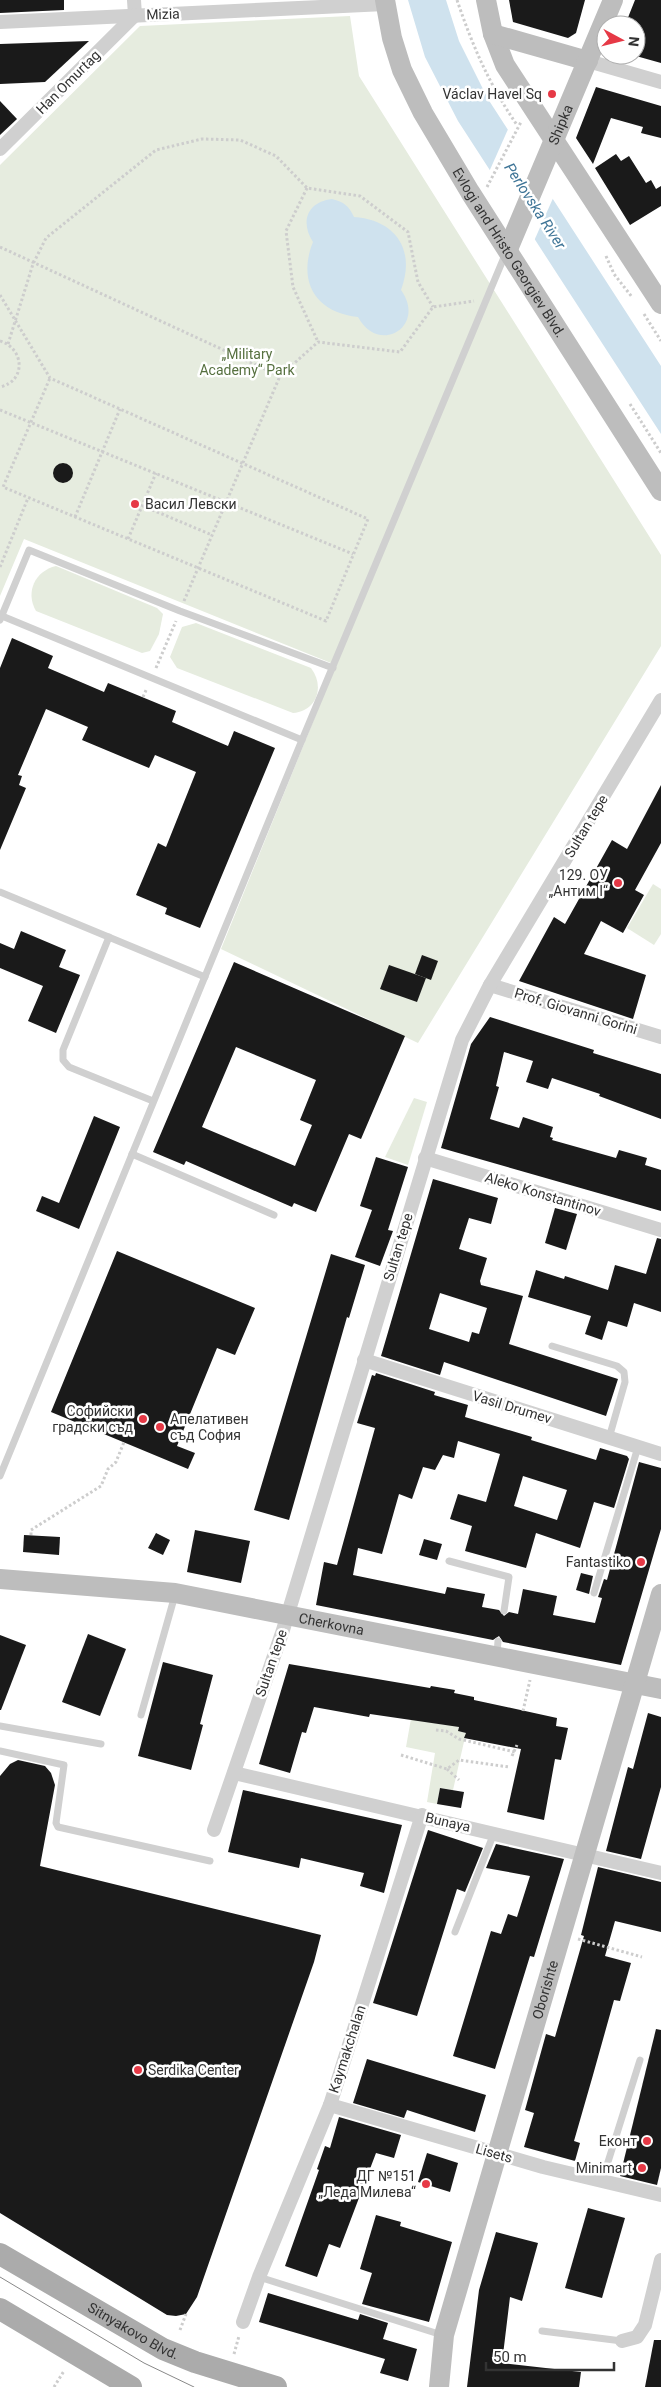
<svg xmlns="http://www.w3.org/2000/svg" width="661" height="2387" font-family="Roboto,sans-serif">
<rect width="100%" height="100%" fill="#fff"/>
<g fill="#e6ecdf">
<path d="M350,16L359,76L661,555V646L418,1043L221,949L336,665L24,539L0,596V165L140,26Z"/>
<path d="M56,566L157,608L163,614L159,634L150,651L142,653L36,611C25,592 35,571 56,566Z"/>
<path d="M196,623L311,668C325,686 317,711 293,713L177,668L170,657L182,627Z"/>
<path d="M653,884L661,889V934L654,945L627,928Z"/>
<path d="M414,1098L427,1102L408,1165L385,1157Z"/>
<path d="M412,1713C427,1723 441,1726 459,1724L458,1731L466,1733L453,1790L440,1788L437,1804L427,1802L435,1753L406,1747Z"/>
</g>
<g fill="#cfe2ee">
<path d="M408,0H446L459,41L488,99L661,366V434L458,121L425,57Z"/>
<path d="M332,199C344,202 349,206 354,217C396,220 416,250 401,290C427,326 379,356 358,317C316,313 297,282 313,242C300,222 307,202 332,199Z"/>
</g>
<path fill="#fff" d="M509,127L554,196L534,241L489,172Z"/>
<g fill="#1a1a1a" fill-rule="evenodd">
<path d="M0,0H64V10L0,13Z"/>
<path d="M509,0H585L576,33L568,38L513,22Z"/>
<path d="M635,0H661V63L636,56V25H625Z"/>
<path d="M89,41L45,82L0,84V44Z"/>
<path d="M596,87L661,106V138L641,133L643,127L611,118L593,164L576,138Z"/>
<path d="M0,101L17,119L0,135Z"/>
<path d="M616,154L621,161L629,156L646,183L651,180L656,189L661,186V206L630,225L595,168Z"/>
<circle cx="63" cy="473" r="10"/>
<path d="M12,638L53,656L48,668L104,692L108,683L176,711L172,722L228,746L234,731L275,748L200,928L165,914L167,908L136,895L158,843L166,847L196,772L155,755L149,768L82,740L88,727L46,709L18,775L22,776L19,785L26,788L0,850V668Z"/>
<path d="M661,785V843L635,890L644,895L623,933L601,921L584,954L646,975L633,1019L519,981L554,917L565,924L612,840L627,849Z"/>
<path d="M21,931L66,950L59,967L80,975L56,1033L28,1021L43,986L0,968V943L14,949Z"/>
<path d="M422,955L438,961L431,980L415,974Z"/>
<path d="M234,962L405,1036L361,1139L349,1134L316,1212L294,1203L292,1207L186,1161L184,1165L153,1152ZM236,1047L316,1080L300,1120L312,1125L295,1166L202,1127Z"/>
<path d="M389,965L426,978L417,1002L380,989Z"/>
<path d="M490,1017L594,1050L593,1053L661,1074V1119L599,1096L600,1094L552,1078L548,1089L526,1082L533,1061L504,1052L496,1086L499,1087L490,1119L519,1128L523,1117L553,1127L550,1137L553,1138L552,1140L616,1158L619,1150L647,1158L645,1165L661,1170V1211L441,1148L471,1044Z"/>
<path d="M94,1116L120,1127L79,1229L36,1211L42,1196L59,1203Z"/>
<path d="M376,1157L408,1167L388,1230L393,1231L380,1266L355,1257L372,1210L360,1206Z"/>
<path d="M433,1179L498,1198L491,1224L469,1218L459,1249L487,1258L480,1281L481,1285L523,1296L509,1344L618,1379L606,1416L444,1362L440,1375L381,1356ZM440,1293L487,1308L479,1334L472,1332L469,1342L429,1329Z"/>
<path d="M555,1208L577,1214L566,1250L545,1243Z"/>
<path d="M657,1238L661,1239V1312L634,1303L627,1327L608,1321L602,1340L585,1334L591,1316L528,1297L536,1270L564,1279L565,1276L608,1290L615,1265L646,1274Z"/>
<path d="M117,1251L255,1308L235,1355L217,1348L177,1446L195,1453L188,1469L51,1412Z"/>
<path d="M331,1254L365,1265L349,1318L347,1317L289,1520L254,1510Z"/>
<path d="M376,1373L435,1392L434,1395L468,1405L465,1417L532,1437L531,1440L596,1460L600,1448L627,1456L629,1459L614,1508L594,1502L580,1548L536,1533L526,1568L465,1551L472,1526L450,1519L458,1494L486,1502L500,1454L458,1441L454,1458L443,1455L435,1470L423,1467L412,1499L399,1494L382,1554L358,1548L353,1575L445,1594L447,1587L485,1594L482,1607L499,1610L504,1616L509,1612L518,1614L523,1589L557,1596L553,1615L595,1623L602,1598L598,1597L604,1579L607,1580L639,1462L661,1468V1529L621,1665L503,1642L499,1636L493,1640L316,1605L324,1562L337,1565L375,1428L357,1423L372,1375L375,1376ZM523,1476L567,1490L557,1520L514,1506Z"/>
<path d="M195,1530L250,1541L241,1583L187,1572Z"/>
<path d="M156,1533L170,1540L163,1555L148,1548Z"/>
<path d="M24,1535L60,1537L59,1555L23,1552Z"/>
<path d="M424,1539L442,1544L437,1560L419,1555Z"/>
<path d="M581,1573L593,1576L589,1594L576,1590Z"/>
<path d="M88,1634L126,1649L100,1716L62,1702Z"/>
<path d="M0,1635L26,1645L1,1710H0Z"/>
<path d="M163,1662L213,1675L200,1724L203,1725L191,1770L138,1756Z"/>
<path d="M289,1664L430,1688L431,1686L455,1690L454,1693L474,1697V1700L557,1718L556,1726L568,1728L561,1760L555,1759L544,1820L507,1812L521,1749L464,1738L466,1733L458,1731L459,1727L370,1714L369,1717L314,1707L306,1733L302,1732L290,1773L259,1764Z"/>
<path d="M648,1713L661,1717V1787L641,1859L606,1851L628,1767L633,1769Z"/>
<path d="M18,1760L45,1766L51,1773L55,1785L40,1866L321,1935L314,1962L197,2297L186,2314L176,2316L167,2315L0,2213V1776L10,1764Z"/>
<path d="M440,1788L464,1792L461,1808L437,1804Z"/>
<path d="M243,1790L402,1825L384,1893L360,1886L364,1873L301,1858L299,1868L228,1852Z"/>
<path d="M428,1830L483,1848L465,1892L457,1889L417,2016L373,2003Z"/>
<path d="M496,1844L564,1859L534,1957L530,1956L495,2069L453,2056L491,1931L501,1934L508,1914L517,1917L530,1876L486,1868Z"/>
<path d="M598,1867L661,1882V1932L615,1921L605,1956L631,1963L620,2001L614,2000L593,2075L574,2141L580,2143L575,2161L524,2147L534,2113L525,2110L546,2034L555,2037L584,1936L581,1935Z"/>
<path d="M656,2029L661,2030V2168L657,2185L620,2176Z"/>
<path d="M367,2059L486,2095L475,2132L407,2110L404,2118L353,2103Z"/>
<path d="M339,2117L401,2135L394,2158L376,2153L340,2248L329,2244L317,2277L285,2266L319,2170L317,2169L325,2146L330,2148Z"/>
<path d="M427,2153L458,2163L450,2192L418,2182Z"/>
<path d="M588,2208L625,2218L602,2298L565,2288Z"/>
<path d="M376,2215L401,2222L400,2226L452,2242L429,2322L362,2304L372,2273L360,2269Z"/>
<path d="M496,2232L538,2243L522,2301L510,2297L502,2363L581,2372L579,2387H467L479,2290Z"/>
<path d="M268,2293L358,2320L360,2314L388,2323L383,2339L417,2349L408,2381L380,2373L385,2359L259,2322Z"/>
<path d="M654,2340H661V2387H645Z"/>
</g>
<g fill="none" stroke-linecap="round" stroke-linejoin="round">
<g stroke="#cdcdcd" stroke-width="3" stroke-dasharray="2.5 2.5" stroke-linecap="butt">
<path d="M457,0C473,47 489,84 517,125"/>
<path d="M487,187L521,122"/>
<path d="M307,188L286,231L293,287L318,342"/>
<path d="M0,247L280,376"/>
<path d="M606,256L614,274L632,297"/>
<path d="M0,295L50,378L368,519L326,621L3,487L50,378"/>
<path d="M644,314L661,341"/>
<path d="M0,341C24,348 27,381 0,387"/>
<path d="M8,344L33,264L46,238L156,150L202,139L240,140L276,156L307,188L360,196L408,232L418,282L433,307"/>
<path d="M630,404L661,453"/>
<path d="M0,410L353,554"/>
<path d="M143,506L212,535"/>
<path d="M75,517L120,409"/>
<path d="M128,539L156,473"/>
<path d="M0,567L28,498"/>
<path d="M184,601L280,376L318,342L400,352L433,307L474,301"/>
<path d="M156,668L176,621"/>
<path d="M143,697L147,688"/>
<path d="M31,1535V1530L101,1486L108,1469L116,1462L124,1442"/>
<path d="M523,1711L530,1680"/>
<path d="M436,1730L446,1731L459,1739L515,1752"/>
<path d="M401,1755L447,1769L459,1760L509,1767"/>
<path d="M512,1756L517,1745"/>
<path d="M447,1769L459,1780"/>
<path d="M578,1939L642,1957"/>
<path d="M180,2330L186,2314"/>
<path d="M234,2354L239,2336"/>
<path d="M54,2387L64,2371"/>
</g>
<g stroke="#d0d0d0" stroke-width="7">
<path d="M2,616L302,740"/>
<path d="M0,620L29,550L180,611L333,668"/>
<path d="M0,892L205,977"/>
<path d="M109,937L63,1050V1060L69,1067L153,1101"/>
<path d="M132,1154L274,1215"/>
<path d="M552,1346L617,1366L624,1372L625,1382L609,1438"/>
<path d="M0,1476L302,740L505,255"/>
<path d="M449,1561L509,1577L504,1611"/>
<path d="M594,1593L638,1447"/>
<path d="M497,1654L498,1641"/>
<path d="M141,1715L175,1595"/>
<path d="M0,1726L101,1744"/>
<path d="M0,1751L64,1765L56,1823L58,1827L210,1861"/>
<path d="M455,1932L494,1833"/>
<path d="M602,2181L640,2060"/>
<path d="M259,2277L442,2335"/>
<path d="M542,2331L622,2341"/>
</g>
<g stroke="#d0d0d0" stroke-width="14">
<path d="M134,0L135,15"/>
<path d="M0,22L385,4"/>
<path d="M588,61L661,82"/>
<path d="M0,149L135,15"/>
<path d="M490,985L661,1037"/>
<path d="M425,1158L661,1230"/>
<path d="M364,1360L661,1454"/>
<path d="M234,1773L661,1873"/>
<path d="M214,1830L283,1630L462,1040L490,985L661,700"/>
<path d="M330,2105L543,2167L661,2195"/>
<path d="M243,2322L259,2277L330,2105L422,1815"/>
<path d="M622,2341L637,2337L645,2325L661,2260"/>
</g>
<g stroke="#bdbdbd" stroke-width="20">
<path id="s1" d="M385,0L392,38L402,70L423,113L470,192L661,491"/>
<path d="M486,0L493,34L505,65L661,304"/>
<path d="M493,34L588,61"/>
<path id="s2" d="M508,249L613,0"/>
<path id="s3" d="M0,1579L175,1593L661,1689"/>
<path id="s4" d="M439,2387L444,2335L661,1594"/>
</g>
<g stroke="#ababab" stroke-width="22">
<path id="s5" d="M0,2254L163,2349L195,2362L276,2387"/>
<path d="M0,2309L131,2387"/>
</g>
<path stroke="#888" stroke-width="1" d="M0,2277L144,2363L194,2387"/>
</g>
<g fill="#e63946" stroke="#fff" stroke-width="2">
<circle cx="552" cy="94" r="5"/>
<circle cx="135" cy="504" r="5"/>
<circle cx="618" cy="883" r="5"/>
<circle cx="143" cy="1419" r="5"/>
<circle cx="160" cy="1427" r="5"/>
<circle cx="641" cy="1562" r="5"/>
<circle cx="138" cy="2070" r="5"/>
<circle cx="647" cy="2141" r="5"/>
<circle cx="642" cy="2168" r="5"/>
<circle cx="426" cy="2184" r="5"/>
</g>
<g text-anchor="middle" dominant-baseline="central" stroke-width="5" stroke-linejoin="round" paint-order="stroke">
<g font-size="14" fill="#333" stroke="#fff">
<text transform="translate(163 14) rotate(-2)">Mizia</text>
<text transform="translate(68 82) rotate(-45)">Han Omurtag</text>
<text stroke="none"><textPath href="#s2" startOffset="135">Shipka</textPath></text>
<text stroke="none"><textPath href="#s1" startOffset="284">Evlogi and Hristo Georgiev Blvd.</textPath></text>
<text transform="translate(586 826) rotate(-59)">Sultan tepe</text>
<text transform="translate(576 1011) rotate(17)">Prof. Giovanni Gorini</text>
<text transform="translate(543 1194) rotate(17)">Aleko Konstantinov</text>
<text transform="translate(398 1247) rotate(-73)">Sultan tepe</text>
<text transform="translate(512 1407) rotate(17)">Vasil Drumev</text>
<text stroke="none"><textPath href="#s3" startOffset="335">Cherkovna</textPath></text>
<text transform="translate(271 1663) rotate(-71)">Sultan tepe</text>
<text transform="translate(448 1822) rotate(13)">Bunaya</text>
<text stroke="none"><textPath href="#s4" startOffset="412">Oborishte</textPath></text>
<text transform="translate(347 2049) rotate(-72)">Kaymakchalan</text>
<text transform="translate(494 2153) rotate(16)">Lisets</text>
<text stroke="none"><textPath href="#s5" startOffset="154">Sitnyakovo Blvd.</textPath></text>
</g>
<g font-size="14" fill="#333" stroke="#fff" text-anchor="end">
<text x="542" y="94">Václav Havel Sq</text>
<text x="145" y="504" text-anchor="start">Васил Левски</text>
<text x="608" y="875">129. ОУ<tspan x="608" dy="16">„Антим I“</tspan></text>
<text x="133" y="1411">Софийски<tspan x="133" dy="16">градски съд</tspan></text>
<text x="170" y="1419" text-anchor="start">Апелативен<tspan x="170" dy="16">съд София</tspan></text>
<text x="631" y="1562">Fantastiko</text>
<text x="148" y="2070" text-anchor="start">Serdika Center</text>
<text x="637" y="2141">Еконт</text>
<text x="632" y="2168">Minimart</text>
<text x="416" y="2176">ДГ №151<tspan x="416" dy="16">„Леда Милева“</tspan></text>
</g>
<g font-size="14" fill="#56703f" stroke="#fff">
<text x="247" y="354">„Military<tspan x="247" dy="16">Academy“ Park</tspan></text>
</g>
<g font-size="15" font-style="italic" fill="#3f7597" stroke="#fff">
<text transform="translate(535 206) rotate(57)">Perlovska River</text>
</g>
</g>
<g transform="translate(621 40) rotate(97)"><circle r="24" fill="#ffffff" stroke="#adadad"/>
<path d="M0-4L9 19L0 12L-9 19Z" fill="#e63946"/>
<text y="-8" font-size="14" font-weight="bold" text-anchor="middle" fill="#333333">N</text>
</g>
<path d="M486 2362v8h128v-8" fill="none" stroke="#333333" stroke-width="2.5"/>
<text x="493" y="2362" font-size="15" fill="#333333" stroke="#ffffff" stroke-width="4" paint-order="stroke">50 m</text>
</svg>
